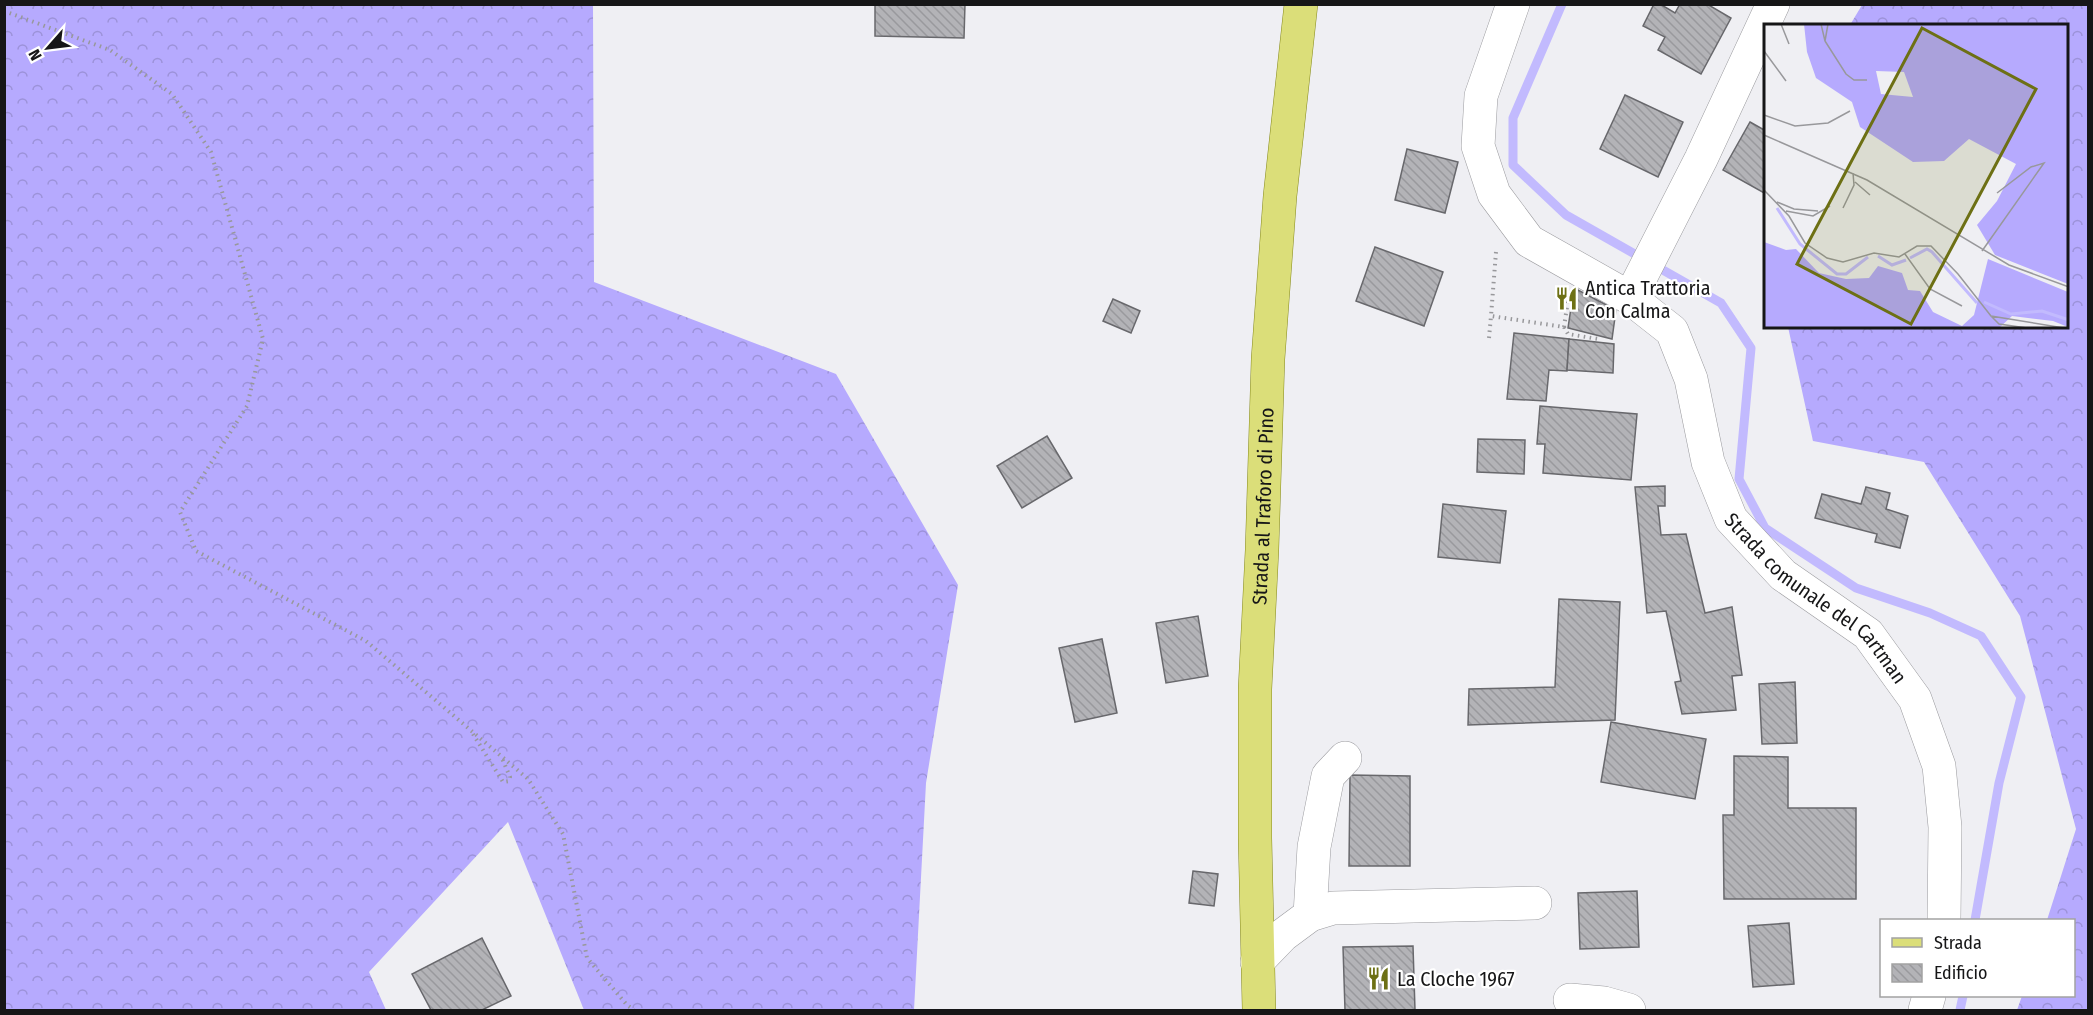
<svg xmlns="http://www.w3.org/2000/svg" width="2093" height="1015" font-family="'Fira Sans Condensed',sans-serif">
<defs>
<pattern id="forest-crowns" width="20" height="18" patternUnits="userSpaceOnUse" patternTransform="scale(1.5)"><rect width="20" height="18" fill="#b6aafe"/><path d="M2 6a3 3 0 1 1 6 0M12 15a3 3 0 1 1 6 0" fill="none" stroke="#9c92d9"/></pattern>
<pattern id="building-back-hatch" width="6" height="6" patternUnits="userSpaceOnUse" patternTransform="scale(1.5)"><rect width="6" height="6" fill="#b3b3b7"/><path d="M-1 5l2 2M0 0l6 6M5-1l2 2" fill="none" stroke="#99999d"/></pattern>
</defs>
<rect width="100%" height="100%" fill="#efeff3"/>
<g fill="url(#forest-crowns)">
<path d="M5,4L593,5L594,282L836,374L958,585L926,783L914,1010H584L508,822L369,972L386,1010H5Z"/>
<path d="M1862,5H2088V1010H2017L2022,996H2074V920H2047L2076,829L2020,616L1924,462L1813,441L1788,327H2068V26L1850,25Z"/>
</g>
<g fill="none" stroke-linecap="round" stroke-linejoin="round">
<g stroke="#c2bafe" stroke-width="9">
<path d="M1562,4L1513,118V165L1566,215L1721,303L1751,348L1739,479L1765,528L1856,588L1930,613L1981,636L2021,697L1999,783L1975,920"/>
<path d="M1960,1010L1963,996"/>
</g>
</g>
<g fill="url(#building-back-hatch)" stroke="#68686c" stroke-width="1.5">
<path d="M875,4H965L964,38L875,36Z"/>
<path d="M1654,4H1660L1675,13L1680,4H1707L1731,18L1701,74L1658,50L1665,37L1643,26Z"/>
<path d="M1625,95L1683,122L1658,177L1600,149Z"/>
<path d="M1750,122L1766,131V194L1723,170Z"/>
<path d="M1407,149L1458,162L1445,213L1395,200Z"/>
<path d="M1375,247L1443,272L1424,326L1356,301Z"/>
<path d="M1574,288L1616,310L1612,339L1568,328Z"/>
<path d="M1113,299L1140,311L1131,333L1103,321Z"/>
<path d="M1514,333L1569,339L1567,371L1549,370L1546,401L1507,399Z"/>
<path d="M1569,339L1614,344L1613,373L1567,370Z"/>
<path d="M1540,406L1637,414L1631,480L1543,473L1545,444H1537Z"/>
<path d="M1047,436L1072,478L1022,508L997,466Z"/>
<path d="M1478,439L1525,440L1524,474L1477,472Z"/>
<path d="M1665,486V506H1658L1661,535L1686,534L1705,613L1732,607L1742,675L1732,676L1736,710L1682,714L1675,682L1681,681L1666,611L1647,613L1635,487Z"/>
<path d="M1866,487L1890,493L1886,509L1908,516L1900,548L1875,542L1877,534L1815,518L1822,494L1861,504Z"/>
<path d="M1443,504L1506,511L1500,563L1438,557Z"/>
<path d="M1559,599L1620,602L1615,720L1468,725L1469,689L1555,687Z"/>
<path d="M1198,616L1208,676L1166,683L1156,623Z"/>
<path d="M1102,639L1117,713L1075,722L1059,648Z"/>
<path d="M1795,682L1797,743L1762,744L1759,684Z"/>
<path d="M1611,722L1706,739L1695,799L1601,782Z"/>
<path d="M1734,756L1788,757V808H1856V899H1724L1723,815H1734Z"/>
<path d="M1350,775L1410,776V866H1349Z"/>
<path d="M1193,871L1218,874L1214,906L1189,903Z"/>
<path d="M1637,891L1639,947L1580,949L1578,893Z"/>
<path d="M1789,923L1794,984L1753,987L1748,926Z"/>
<path d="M482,938L511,996L482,1010H431L412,974Z"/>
<path d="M1413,946L1415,1010H1345L1343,947Z"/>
</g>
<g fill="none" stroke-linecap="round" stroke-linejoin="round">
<defs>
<g id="minor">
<path id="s1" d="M1513,4L1481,96L1478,146L1494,194L1529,241L1630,298L1672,331L1691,379L1708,462L1731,519L1783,575L1868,634L1915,699L1939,766L1945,827L1944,920"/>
<path d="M1630,298L1701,159L1773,4"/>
<path d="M1310,915L1314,847L1328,776L1345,758"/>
<path d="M1257,962L1283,935L1310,915L1333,908L1535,903"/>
<path d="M1570,1000L1604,1003L1629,1010"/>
<path d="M1925,1010L1929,996"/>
</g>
<g id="major">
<path id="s2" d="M1259,1010L1255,838V689L1262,550L1268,359L1280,196L1301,4"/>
</g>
</defs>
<use href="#minor" stroke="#9b9b9f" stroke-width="34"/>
<use href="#major" stroke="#868a1d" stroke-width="34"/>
<g stroke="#98989b" stroke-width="4" stroke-dasharray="1.5 4.5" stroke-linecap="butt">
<path d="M4,11L110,50L172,94L211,152L263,339L247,406L180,512L196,551L366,641L528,779L563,834L587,958L627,1005L634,1010"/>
<path d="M1496,252L1491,316L1564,327L1568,300"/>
<path d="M1564,327L1568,334L1598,339"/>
<path d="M1489,338L1491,316"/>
<path d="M473,734L503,782L509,781L510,777L501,756"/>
</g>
<use href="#minor" stroke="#fff" stroke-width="33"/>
<use href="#major" stroke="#dbde79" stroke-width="33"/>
</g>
<defs>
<symbol id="restaurant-bare" viewBox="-9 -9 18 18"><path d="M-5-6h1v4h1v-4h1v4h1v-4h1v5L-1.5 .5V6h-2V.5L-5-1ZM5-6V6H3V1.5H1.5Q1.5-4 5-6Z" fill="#6d7014" stroke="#fff" stroke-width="2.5" paint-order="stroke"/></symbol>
</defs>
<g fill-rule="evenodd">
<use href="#restaurant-bare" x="1550" y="282" width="33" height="33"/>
<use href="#restaurant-bare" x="1362" y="962" width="33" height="33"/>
</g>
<g text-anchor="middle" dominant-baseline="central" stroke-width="4.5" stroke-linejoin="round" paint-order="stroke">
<g font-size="20" fill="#161617" stroke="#fff" text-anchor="start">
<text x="1585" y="288">Antica Trattoria<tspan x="1585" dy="23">Con Calma</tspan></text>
<text x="1397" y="979">La Cloche 1967</text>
</g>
<g font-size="20" fill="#161617" stroke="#fff">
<text stroke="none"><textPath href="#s2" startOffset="504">Strada al Traforo di Pino</textPath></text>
<text stroke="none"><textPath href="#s1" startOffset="741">Strada comunale del Cartman</textPath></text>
</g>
</g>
<g transform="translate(1764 24)">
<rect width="304" height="304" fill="#efeff3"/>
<path d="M40,0H304V260L231,231L213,201L233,177L252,140L205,115L180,137L149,138L96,103L88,78L52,54L43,28ZM112,47L140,48L149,73L117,70ZM0,218L22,226L32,225L55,249L82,255L105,254L114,242L138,249L144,266L156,267L169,288L198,302L210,291L224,235L304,268V303L289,297L248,292L235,304H0Z" fill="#b6aafe" fill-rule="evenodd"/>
<path fill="none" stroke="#c2bafe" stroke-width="3" d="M13,184L36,220L73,250H82L104,233M114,232L128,241L142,236M146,234L163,225L168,228L213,279M220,278L247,290L278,287L305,296"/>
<path fill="none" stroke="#98989b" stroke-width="1.5" d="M17,0L25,20M57,0L61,17L64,0M61,17L82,50L90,56H103M0,27L22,57M0,91L31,102L64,99L86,87M0,111L103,156L245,241L305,263M91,158L106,171M0,166L25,192L41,219L63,234L79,238L110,229L135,233L153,222H167L194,250L227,292L300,304M13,178L30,185L54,187M79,184L90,161L89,149M22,187L49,192L66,182M218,227L280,139L267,143L233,169M141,230L166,265L198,282M227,292L235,300L263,304"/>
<path fill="#6d7014" fill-opacity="0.15" stroke="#6d7014" stroke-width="3" d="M158,4L272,65L147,300L33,240Z"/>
<rect width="304" height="304" fill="none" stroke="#161617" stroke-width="3"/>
</g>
<rect width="2093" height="1015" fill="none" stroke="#161617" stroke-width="12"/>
<rect x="1880" y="919" width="195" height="78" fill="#ffffff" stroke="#a2a2a2" stroke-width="1.5"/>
<rect x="1892" y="938" width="30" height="9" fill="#dbde79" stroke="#a2a2a2" stroke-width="1.5"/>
<text x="1934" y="949" font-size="18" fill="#161617">Strada</text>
<rect x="1892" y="964" width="30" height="18" fill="url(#building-back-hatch)" stroke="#a2a2a2" stroke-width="1.5"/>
<text x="1934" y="979" font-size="18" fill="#161617">Edificio</text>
<g transform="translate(48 48) rotate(242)" stroke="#ffffff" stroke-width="4.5" paint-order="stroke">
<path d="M0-4.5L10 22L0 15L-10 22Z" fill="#161617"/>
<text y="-9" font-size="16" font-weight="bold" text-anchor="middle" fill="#161617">N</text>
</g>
</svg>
